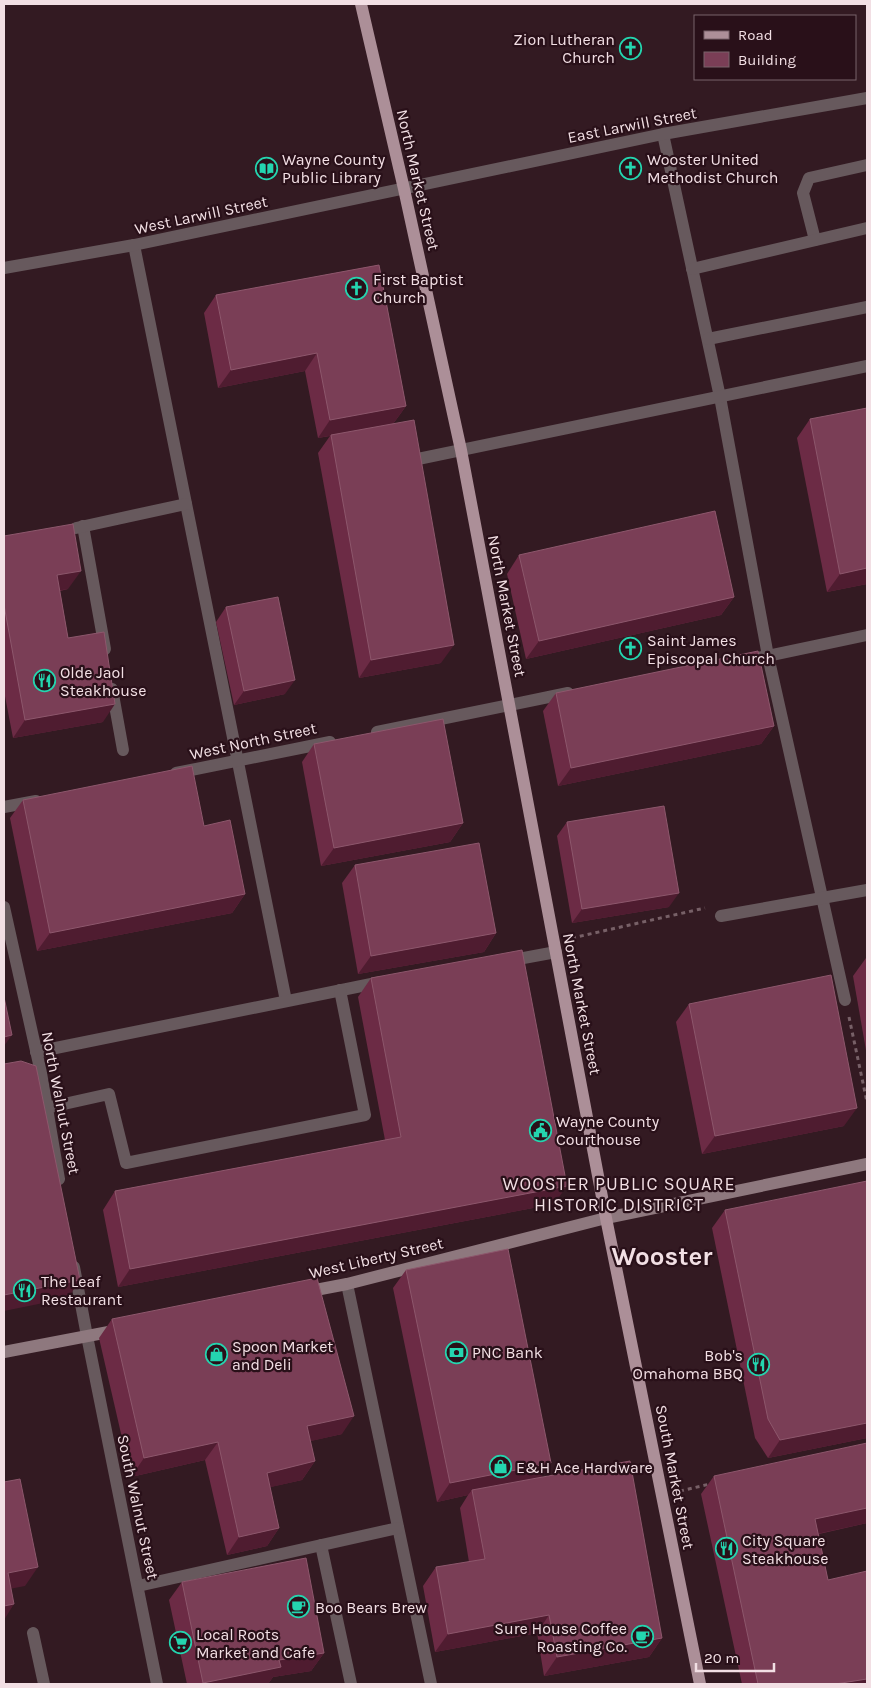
<svg xmlns="http://www.w3.org/2000/svg" width="871" height="1688" font-family="Karla,sans-serif">
<rect width="100%" height="100%" fill="#331a22"/>
<g fill="none" stroke-linecap="round" stroke-linejoin="round">
<g stroke="#776067" stroke-width="3" stroke-dasharray="4 4" stroke-linecap="butt">
<path d="M572,938L705,908"/>
<path d="M849,1017L867,1102"/>
<path d="M680,1491L710,1484"/>
</g>
<g stroke="#67595d" stroke-width="12">
<path d="M663,134L720,397L768,656L845,1000"/>
<path d="M815,240L803,193L809,178L867,165"/>
<path d="M134,245L286,1001"/>
<path d="M692,269L867,228"/>
<path d="M708,339L867,307"/>
<path d="M418,459L867,366"/>
<path d="M83,526L105,649"/>
<path d="M76,528L186,504"/>
<path d="M112,689L123,750"/>
<path d="M721,916L867,890"/>
<path d="M507,961L556,952"/>
<path d="M36,1052L381,982"/>
<path d="M46,1108L109,1094L126,1163L365,1115L340,990"/>
<path d="M321,1545L351,1684"/>
<path d="M33,1633L44,1684"/>
</g>
<g stroke="#67595d" stroke-width="12">
<path d="M4,907L41,1073L59,1179"/>
<path d="M74,1267L87,1336L157,1684"/>
<path d="M347,1284L431,1684"/>
<path d="M138,1586L398,1528"/>
</g>
<g stroke="#67595d" stroke-width="12">
<path d="M4,268L134,245L663,134L867,98"/>
<path d="M743,661L867,635"/>
<path d="M377,732L568,693"/>
<path d="M176,773L330,742"/>
<path d="M4,807L36,801"/>
</g>
<g stroke="#8e787e" stroke-width="12">
<path d="M305,1292L347,1284L606,1218L867,1164"/>
<path d="M4,1352L119,1330"/>
</g>
<path stroke="#ac8f98" stroke-width="12" d="M361,4L404,189L461,450L606,1218L700,1684"/>
</g>
<g fill="#6c2b45">
<path d="M379,265L406,406L393,424L441,663L359,678L318,453L330,436L318,438L305,371L218,388L204,313L216,295Z"/>
<path d="M810,419L867,584L827,592L797,438Z"/>
<path d="M4,536L68,589L60,591L68,638L103,722L13,738L4,691Z"/>
<path d="M519,555L734,597L721,615L526,659L507,574Z"/>
<path d="M226,607L285,694L234,705L216,622Z"/>
<path d="M556,693L774,726L761,744L558,786L543,711Z"/>
<path d="M314,744L463,823L450,842L321,866L302,762Z"/>
<path d="M23,800L204,826L245,894L232,913L37,951L10,818Z"/>
<path d="M567,822L669,907L572,923L557,836Z"/>
<path d="M355,865L496,933L484,952L358,974L342,883Z"/>
<path d="M866,958H867V1056L853,976Z"/>
<path d="M371,978L554,1204L118,1287L103,1210L115,1191L385,1140L358,997Z"/>
<path d="M689,1004L844,1126L702,1154L676,1022Z"/>
<path d="M725,1210L867,1438L768,1458L755,1438L712,1228Z"/>
<path d="M406,1270L551,1463L541,1477L662,1638L649,1657L544,1676L537,1633L435,1652L423,1586L436,1567L469,1562L460,1508L468,1495L437,1502L393,1288Z"/>
<path d="M112,1319L342,1434L310,1441L315,1461L302,1480L270,1487L279,1528L267,1546L227,1555L205,1460L131,1477L99,1338Z"/>
<path d="M714,1476L867,1523L819,1534L828,1580L867,1684H742L701,1494Z"/>
<path d="M182,1582L324,1653L311,1671L273,1677L268,1684H187L169,1600Z"/>
</g>
<g fill="#4f1c30">
<path d="M317,353L305,371L218,388L231,370Z"/>
<path d="M406,406L393,424L318,438L330,420Z"/>
<path d="M867,568V584L827,592L840,574Z"/>
<path d="M81,571L68,589L44,593L57,575Z"/>
<path d="M734,597L721,615L526,659L539,641Z"/>
<path d="M454,645L441,663L359,678L371,660Z"/>
<path d="M295,680L285,694L234,705L244,691Z"/>
<path d="M115,704L103,722L13,738L25,720Z"/>
<path d="M774,726L761,744L558,786L571,768Z"/>
<path d="M463,823L450,842L321,866L334,848Z"/>
<path d="M679,893L669,907L572,923L582,909Z"/>
<path d="M245,894L232,913L37,951L50,933Z"/>
<path d="M496,933L484,952L358,974L371,956Z"/>
<path d="M12,1035L4,1046V1037Z"/>
<path d="M857,1108L844,1126L702,1154L715,1136Z"/>
<path d="M567,1186L554,1204L118,1287L130,1269Z"/>
<path d="M80,1280L68,1298L4,1311V1295Z"/>
<path d="M354,1416L342,1434L294,1445L307,1426Z"/>
<path d="M867,1423V1438L768,1458L780,1440Z"/>
<path d="M218,1442L205,1460L131,1477L144,1458Z"/>
<path d="M315,1461L302,1480L254,1491L267,1473Z"/>
<path d="M551,1463L538,1481L472,1490L468,1495L437,1502L450,1483Z"/>
<path d="M867,1508V1523L803,1537L815,1519Z"/>
<path d="M279,1528L267,1546L227,1555L239,1537Z"/>
<path d="M38,1567L25,1586L4,1590L8,1573Z"/>
<path d="M14,1604L4,1620V1606Z"/>
<path d="M549,1615L537,1633L435,1652L448,1634Z"/>
<path d="M662,1638L649,1657L544,1676L557,1657Z"/>
<path d="M324,1653L311,1671L273,1677L268,1684H202L203,1683L279,1660Z"/>
<path d="M867,1679V1684H835Z"/>
</g>
<g fill="#7a3e56" stroke="#8d576c">
<path d="M379,265L406,406L330,420L317,353L231,370L216,295Z"/>
<path d="M867,408V568L840,574L810,419Z"/>
<path d="M414,420L454,645L371,660L331,435Z"/>
<path d="M715,511L734,597L539,641L519,555Z"/>
<path d="M73,524L81,571L57,575L68,638L104,632L115,704L25,720L4,605V536Z"/>
<path d="M278,597L295,680L244,691L226,607Z"/>
<path d="M758,651L774,726L571,768L556,693Z"/>
<path d="M443,719L463,823L334,848L314,744Z"/>
<path d="M192,766L204,826L230,820L245,894L50,933L23,800Z"/>
<path d="M664,806L679,893L582,909L567,822Z"/>
<path d="M479,843L496,933L371,956L355,865Z"/>
<path d="M522,950L567,1186L130,1269L115,1191L401,1137L371,978Z"/>
<path d="M831,975L857,1108L715,1136L689,1004Z"/>
<path d="M4,997L12,1035L4,1037Z"/>
<path d="M21,1061L36,1066L80,1280L4,1295V1064Z"/>
<path d="M867,1181V1423L780,1440L768,1419L725,1210Z"/>
<path d="M508,1249L551,1463L450,1483L406,1270Z"/>
<path d="M317,1278L354,1416L307,1426L315,1461L267,1473L279,1528L239,1537L218,1442L144,1458L112,1319Z"/>
<path d="M867,1443V1508L815,1519L828,1580L867,1571V1679L835,1684H758L714,1476Z"/>
<path d="M630,1461L662,1638L557,1657L549,1615L448,1634L436,1567L485,1559L472,1490Z"/>
<path d="M20,1479L38,1567L8,1573L14,1604L4,1606V1482Z"/>
<path d="M306,1558L324,1653L279,1660L281,1667L203,1683L182,1582Z"/>
</g>
<defs>
<symbol id="church-ring" viewBox="-11 -11 22 22"><circle r="9.5" fill="#291019" stroke="#24d5af" stroke-width="1.5"/><path d="M-1.2-6h2.4v3.5h3.3v2.4h-3.3V6h-2.4V-.1h-3.3v-2.4h3.3Z" fill="#24d5af"/></symbol>
<symbol id="library-ring" viewBox="-11 -11 22 22"><circle r="9.5" fill="#291019" stroke="#24d5af" stroke-width="1.5"/><path d="M-6-4Q-3-5.5-.7-3.5V5Q-3 3-6 4ZM6-4Q3-5.5 .7-3.5V5Q3 3 6 4Z" fill="#24d5af"/></symbol>
<symbol id="restaurant-ring" viewBox="-11 -11 22 22"><circle r="9.5" fill="#291019" stroke="#24d5af" stroke-width="1.5"/><path d="M-5-6h1v4h1v-4h1v4h1v-4h1v5L-1.5 .5V6h-2V.5L-5-1ZM5-6V6H3V1.5H1.5Q1.5-4 5-6Z" fill="#24d5af"/></symbol>
<symbol id="civic-ring" viewBox="-11 -11 22 22"><circle r="9.5" fill="#291019" stroke="#24d5af" stroke-width="1.5"/><path d="M-.6-6.5H3V-4.5H.6V-3L4-1V1h2V6H-6V1h2V-1L-.6-3ZM-1.2 2.5V6h2.4V2.5Z" fill="#24d5af"/></symbol>
<symbol id="bank-ring" viewBox="-11 -11 22 22"><circle r="9.5" fill="#291019" stroke="#24d5af" stroke-width="1.5"/><path d="M-6-4H6V4H-6ZM0-2.3a2.3 2.3 0 1 0 0 4.6a2.3 2.3 0 1 0 0-4.6Z" fill="#24d5af"/></symbol>
<symbol id="shop-ring" viewBox="-11 -11 22 22"><circle r="9.5" fill="#291019" stroke="#24d5af" stroke-width="1.5"/><path d="M-5-2.5h2.3a2.7 3.5 0 0 1 5.4 0H5L5.5 6h-11ZM-1.5-2.5h3a1.5 2.3 0 0 0-3 0Z" fill="#24d5af"/></symbol>
<symbol id="cafe-ring" viewBox="-11 -11 22 22"><circle r="9.5" fill="#291019" stroke="#24d5af" stroke-width="1.5"/><path d="M-5.5-4.5H6V0H3Q3 3.5 0 3.5H-2.5Q-5.5 3.5-5.5 0ZM3-3.2v2h1.7v-2ZM-6 4.5H4V6H-6Z" fill="#24d5af"/></symbol>
<symbol id="supermarket-ring" viewBox="-11 -11 22 22"><circle r="9.5" fill="#291019" stroke="#24d5af" stroke-width="1.5"/><path d="M-6-5.5h2.5l.6 2H6L4.5 2H-2.5L-4.4-4H-6ZM-1.5 3.2a1.3 1.3 0 1 0 .1 0ZM3 3.2a1.3 1.3 0 1 0 .1 0Z" fill="#24d5af"/></symbol>
</defs>
<g fill-rule="evenodd">
<use href="#church-ring" x="618" y="36" width="25" height="25"/>
<use href="#library-ring" x="254" y="156" width="25" height="25"/>
<use href="#church-ring" x="618" y="156" width="25" height="25"/>
<use href="#church-ring" x="344" y="276" width="25" height="25"/>
<use href="#church-ring" x="618" y="636" width="25" height="25"/>
<use href="#restaurant-ring" x="32" y="668" width="25" height="25"/>
<use href="#civic-ring" x="528" y="1118" width="25" height="25"/>
<use href="#restaurant-ring" x="12" y="1278" width="25" height="25"/>
<use href="#bank-ring" x="444" y="1340" width="25" height="25"/>
<use href="#shop-ring" x="204" y="1342" width="25" height="25"/>
<use href="#restaurant-ring" x="746" y="1352" width="25" height="25"/>
<use href="#shop-ring" x="488" y="1454" width="25" height="25"/>
<use href="#restaurant-ring" x="714" y="1536" width="25" height="25"/>
<use href="#cafe-ring" x="286" y="1594" width="25" height="25"/>
<use href="#cafe-ring" x="630" y="1624" width="25" height="25"/>
<use href="#supermarket-ring" x="168" y="1630" width="25" height="25"/>
</g>
<g text-anchor="middle" dominant-baseline="central" stroke-width="4.5" stroke-linejoin="round" paint-order="stroke">
<g font-size="16" fill="#f2dfe4" stroke="#291019" text-anchor="start">
<text x="615" y="39" text-anchor="end">Zion Lutheran<tspan x="615" dy="18">Church</tspan></text>
<text x="282" y="159">Wayne County<tspan x="282" dy="18">Public Library</tspan></text>
<text x="647" y="159">Wooster United<tspan x="647" dy="18">Methodist Church</tspan></text>
<text x="373" y="279">First Baptist<tspan x="373" dy="18">Church</tspan></text>
<text x="647" y="640">Saint James<tspan x="647" dy="18">Episcopal Church</tspan></text>
<text x="60" y="672">Olde Jaol<tspan x="60" dy="18">Steakhouse</tspan></text>
<text x="556" y="1121">Wayne County<tspan x="556" dy="18">Courthouse</tspan></text>
<text x="41" y="1281">The Leaf<tspan x="41" dy="18">Restaurant</tspan></text>
<text x="232" y="1346">Spoon Market<tspan x="232" dy="18">and Deli</tspan></text>
<text x="472" y="1352">PNC Bank</text>
<text x="743" y="1355" text-anchor="end">Bob's<tspan x="743" dy="18">Omahoma BBQ</tspan></text>
<text x="516" y="1467">E&amp;H Ace Hardware</text>
<text x="742" y="1540">City Square<tspan x="742" dy="18">Steakhouse</tspan></text>
<text x="315" y="1607">Boo Bears Brew</text>
<text x="627" y="1628" text-anchor="end">Sure House Coffee<tspan x="627" dy="18">Roasting Co.</tspan></text>
<text x="196" y="1634">Local Roots<tspan x="196" dy="18">Market and Cafe</tspan></text>
</g>
<g font-size="16" fill="#f2dfe4" stroke="#291019">
<text transform="translate(632 125) rotate(-11)">East Larwill Street</text>
<text transform="translate(418 180) rotate(77)">North Market Street</text>
<text transform="translate(201 215) rotate(-12)">West Larwill Street</text>
<text transform="translate(507 606) rotate(79)">North Market Street</text>
<text transform="translate(253 741) rotate(-12)">West North Street</text>
<text transform="translate(582 1004) rotate(79)">North Market Street</text>
<text transform="translate(61 1103) rotate(79)">North Walnut Street</text>
<text transform="translate(376 1258) rotate(-13)">West Liberty Street</text>
<text transform="translate(675 1477) rotate(79)">South Market Street</text>
<text transform="translate(138 1507) rotate(78)">South Walnut Street</text>
</g>
<g font-size="18" letter-spacing="1" fill="#f2dfe4" stroke="#291019">
<text x="619" y="1184">WOOSTER PUBLIC SQUARE<tspan x="619" dy="21">HISTORIC DISTRICT</tspan></text>
</g>
<g font-size="26" font-weight="bold" fill="#f2dfe4" stroke="#291019">
<text x="662" y="1256">Wooster</text>
</g>
</g>
<rect width="871" height="1688" fill="none" stroke="#f2dfe4" stroke-width="10"/>
<rect x="694" y="15" width="162" height="65" fill="#291019" stroke="#79636a"/>
<rect x="704" y="31" width="25" height="8" fill="#ac8f98" stroke="#79636a"/>
<text x="738" y="40" font-size="15" fill="#f2dfe4">Road</text>
<rect x="704" y="52" width="25" height="15" fill="#7a3e56" stroke="#79636a"/>
<text x="738" y="65" font-size="15" fill="#f2dfe4">Building</text>
<path d="M696 1663v8h78v-8" fill="none" stroke="#f2dfe4" stroke-width="2.5"/>
<text x="704" y="1663" font-size="15" fill="#f2dfe4" stroke="#291019" stroke-width="4" paint-order="stroke">20 m</text>
</svg>
